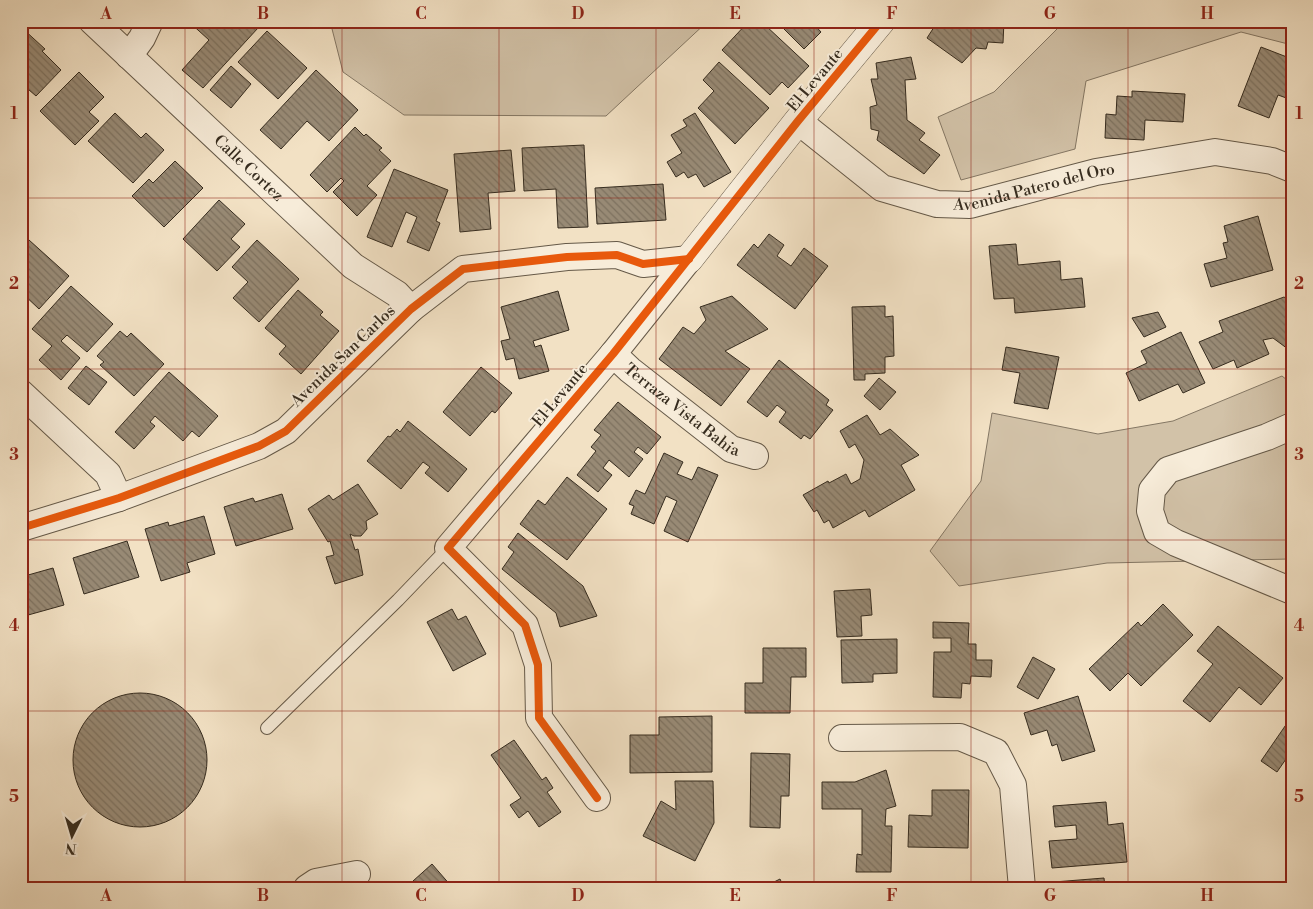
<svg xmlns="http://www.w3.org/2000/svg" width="1313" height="909" font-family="'Libre Bodoni',serif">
<defs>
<pattern id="building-back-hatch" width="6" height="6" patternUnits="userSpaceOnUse" patternTransform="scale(1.25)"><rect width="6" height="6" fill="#988a75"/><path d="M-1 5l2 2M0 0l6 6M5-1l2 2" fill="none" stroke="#7d715f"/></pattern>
</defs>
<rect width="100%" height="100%" fill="#f2e1c4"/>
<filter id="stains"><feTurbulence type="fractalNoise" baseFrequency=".004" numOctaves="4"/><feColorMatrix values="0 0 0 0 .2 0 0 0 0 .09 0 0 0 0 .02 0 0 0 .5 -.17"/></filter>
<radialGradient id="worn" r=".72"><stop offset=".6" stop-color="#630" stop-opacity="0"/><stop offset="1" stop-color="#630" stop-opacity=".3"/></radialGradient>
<g fill="#d2c2a8" stroke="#847764">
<path d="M330,21H708L606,116L404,115L343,72Z"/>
<path d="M1062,21H1292V45L1241,32L1086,81L1075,149L961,180L938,117L994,92L1061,25Z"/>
<path d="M1282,376L1292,384V561L1289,559L1107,563L959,586L930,551L981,481L992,413L1098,434L1173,421Z"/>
</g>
<g fill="url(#building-back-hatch)" stroke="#362c1f">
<path d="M188,21H251L258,28L203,88L182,70L209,40Z"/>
<path d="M749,21L765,25L809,66L788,88L782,82L770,95L722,50Z"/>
<path d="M776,21H811L821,32L804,49Z"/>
<path d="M938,21H1004L1003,43L988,42L986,49L976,48L962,63L927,38Z"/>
<path d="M21,27L45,49L42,51L61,70L36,96L21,83Z"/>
<path d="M267,31L307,68L278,99L238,62Z"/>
<path d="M1261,47L1292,59V100L1278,95L1269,118L1238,106Z"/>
<path d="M911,57L916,79L905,80L907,120L925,133L919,140L940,155L924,174L877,140L879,131L871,129L870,107L877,105L871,79H878L876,63Z"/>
<path d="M719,62L769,108L735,144L698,108L714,91L703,80Z"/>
<path d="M231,66L251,84L231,108L210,90Z"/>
<path d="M316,70L358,110L329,141L307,121L281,149L260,130Z"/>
<path d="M79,72L104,97L89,112L99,121L75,145L40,111Z"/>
<path d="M1132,91L1185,94L1183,122L1145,120L1144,140L1105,138L1106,114L1116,115L1117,96L1132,97Z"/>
<path d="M115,113L141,138L146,133L164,150L133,183L88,141Z"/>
<path d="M695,113L731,172L704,187L696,174L688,178L684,172L676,177L667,162L682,153L671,135L687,126L683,120Z"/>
<path d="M355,127L364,136L366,134L382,148L379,150L391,161L367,186L377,195L357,216L333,192L344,181L341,178L327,192L310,175Z"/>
<path d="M584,145L588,227L558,228L556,189L524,191L522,148Z"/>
<path d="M511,150L515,191L488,193L491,229L460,232L454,154Z"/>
<path d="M175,161L203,188L164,227L132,196L149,179L153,183Z"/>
<path d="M394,169L448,190L436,221L440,223L429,251L407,242L417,217L406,212L392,247L367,237Z"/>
<path d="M663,184L666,220L597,224L595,188Z"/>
<path d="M219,200L245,224L231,239L240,247L217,271L183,239Z"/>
<path d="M1258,216L1273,270L1211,287L1204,264L1227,258L1223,243L1228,242L1224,226Z"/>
<path d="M769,234L784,245L777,256L791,266L804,248L828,266L795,309L737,265L754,244L758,248Z"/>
<path d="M29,240L69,276L39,309L21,292V248Z"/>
<path d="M257,240L299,279L259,322L233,298L248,282L232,267Z"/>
<path d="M1016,244L1018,265L1060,261L1061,280L1082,278L1085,307L1015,313L1014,298L994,299L989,246Z"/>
<path d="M71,286L113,324L87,352L67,335L61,341L80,358L61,380L39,360L52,346L32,329Z"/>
<path d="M298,290L323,312L320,315L339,331L301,374L279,354L286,346L265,328Z"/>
<path d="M558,291L569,330L533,341L535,347L541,345L549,371L519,379L514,358L506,360L501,341L510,339L501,307Z"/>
<path d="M732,296L768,329L725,351L750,369L721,406L659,359L683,327L694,334L706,320L700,307Z"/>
<path d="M1284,297L1292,302V352L1273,338L1263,340L1269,354L1237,368L1234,360L1213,369L1199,342L1223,332L1219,321Z"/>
<path d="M885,306V317L893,316L894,356L885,357V373L865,374V380H854L852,307Z"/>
<path d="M1158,312L1166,327L1144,337L1132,318Z"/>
<path d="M120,331L127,337L131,333L164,364L134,396L100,365L104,362L97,356Z"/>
<path d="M1181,332L1205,383L1183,393L1178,384L1139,401L1126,373L1147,363L1141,351Z"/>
<path d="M1006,347L1059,357L1048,409L1014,403L1020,373L1002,370Z"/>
<path d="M779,360L829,400L826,405L833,410L810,439L804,435L801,439L779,422L786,412L777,405L767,417L747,402Z"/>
<path d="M86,366L107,382L89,405L68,388Z"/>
<path d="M481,367L512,393L495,413L492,411L470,436L443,412Z"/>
<path d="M169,372L218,416L199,437L192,431L183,441L155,416L150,422L155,426L134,449L115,432Z"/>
<path d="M879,378L896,392L880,410L864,396Z"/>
<path d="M618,402L661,437L647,454L638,447L634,452L643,459L629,477L609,460L603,468L612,475L598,492L577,475L596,451L591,447L601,435L594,430Z"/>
<path d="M867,415L880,435L890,429L919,455L901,465L915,490L869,517L865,510L833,528L829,520L824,523L817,510L814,512L803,495L828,481L829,483L846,474L851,484L860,479L864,460L855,444L849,448L840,431Z"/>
<path d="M408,421L467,469L448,492L425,473L430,467L423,462L401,489L367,461L388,436L390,437L397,429L400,432Z"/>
<path d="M664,453L683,462L677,474L692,480L698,467L718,475L688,542L664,531L677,501L666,496L654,524L631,514L634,506L629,504L636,490L645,494Z"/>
<path d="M567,477L607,509L567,560L520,524L538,500L545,505Z"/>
<path d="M358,484L378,514L366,521L367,529L361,536H354L350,534L355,550L358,549L363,575L335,584L326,557L334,555L330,541L328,542L308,509L329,495L333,500Z"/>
<path d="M282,494L293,529L236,546L224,507L253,498L255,502Z"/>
<path d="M204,516L215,554L187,563L190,572L161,581L145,529L168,522L169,526Z"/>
<path d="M518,533L583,586L597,616L560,627L556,613L502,569L514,552L508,547Z"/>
<path d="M127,541L139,577L84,594L73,558Z"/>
<path d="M53,568L64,605L21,617V577Z"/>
<path d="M870,589L872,615L861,616L862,636L837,637L834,591Z"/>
<path d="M1163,604L1193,635L1141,686L1128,673L1110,691L1089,669L1138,622L1141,626Z"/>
<path d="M452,609L458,620L466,616L486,654L453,671L427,622Z"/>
<path d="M933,622L969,623L968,644H976V660H992L991,677L971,676L970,684L962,683L961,698L933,697L934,652H951V638H933Z"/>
<path d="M1218,626L1283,678L1261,705L1239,687L1210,722L1183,701L1213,664L1197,651Z"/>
<path d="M897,639V673L873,674V682L842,683L841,640Z"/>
<path d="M763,648H806V677H791L790,713H745V683H763Z"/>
<path d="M1033,657L1055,669L1038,699L1017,687Z"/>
<circle cx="140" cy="760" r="67"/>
<path d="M1078,696L1095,751L1062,761L1057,744L1052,746L1047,730L1031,735L1024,713Z"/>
<path d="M712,716V772L630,773V735H659V717Z"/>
<path d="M1292,716V762L1286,759L1277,772L1261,761Z"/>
<path d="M514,740L542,780L546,777L553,788L547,792L561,812L539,827L528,811L519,818L510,805L521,798L491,755Z"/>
<path d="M751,753L790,754L789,796H781L780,828L750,827Z"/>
<path d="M886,770L896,806L886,809L885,826H892L891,872H856L857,854L862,855V809H822V782H855Z"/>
<path d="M675,781H713L714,823L695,861L643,836L661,801L676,810Z"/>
<path d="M932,790H969L968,848L908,847L909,815L932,816Z"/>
<path d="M1106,802L1108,825L1123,823L1127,862L1052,868L1049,841L1077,839L1076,825L1055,827L1053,806Z"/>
<path d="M432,864L452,887L418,888L413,881Z"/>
<path d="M1104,878L1105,887L1112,886V888H1055L1054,882Z"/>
<path d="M780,879L784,888H762Z"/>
</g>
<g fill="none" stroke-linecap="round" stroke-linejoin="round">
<defs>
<path id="service" d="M267,728L398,600L448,548"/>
<g id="minor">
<path id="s1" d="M92,21L353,266L397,294L411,309"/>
<path d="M129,56L142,38L150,21"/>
<path id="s2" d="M798,121L882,188L937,204L970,205L1096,172L1215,152L1272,161L1292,169"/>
<path id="s3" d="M613,354L630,370L731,449L755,456"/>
<path d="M21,393L108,474L119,498"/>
<path d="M1292,426L1267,437L1168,470L1152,490L1150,511L1157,532L1176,543L1292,591"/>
<path d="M21,528L119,498L259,446L286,431L411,309L463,269L567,257L617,255L643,264L689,259"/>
<path d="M842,738L960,737L996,752L1013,785L1022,888"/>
<path d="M597,798L539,718L538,665L525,625L448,548L613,354L689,259"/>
<path d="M307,888L316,882L357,874"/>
</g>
<path id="tertiary" d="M689,259L798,121L881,21"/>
</defs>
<use href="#service" stroke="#655948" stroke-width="14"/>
<use href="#minor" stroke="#655948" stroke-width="28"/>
<use href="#tertiary" stroke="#655948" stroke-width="29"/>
<use href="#service" stroke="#f7ecd9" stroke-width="12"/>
<use href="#minor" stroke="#f7ecd9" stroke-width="26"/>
<use href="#tertiary" stroke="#f7ecd9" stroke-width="28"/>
<defs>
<g id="cycleway">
<path d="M21,528L119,498L259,446L286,431L411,309L463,269L567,257L617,255L643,264L689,259"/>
<path d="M597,798L539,718L538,665L525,625L448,548L613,354L798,121L881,21"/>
</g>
</defs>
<use href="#cycleway" stroke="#f7ecd9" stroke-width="11"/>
<use href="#cycleway" stroke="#e8590c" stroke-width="8"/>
</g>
<path fill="none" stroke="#8f2418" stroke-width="1" stroke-opacity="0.55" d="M185,21V888M342,21V888M499,21V888M656,21V888M814,21V888M971,21V888M1128,21V888M21,198H1292M21,369H1292M21,540H1292M21,711H1292"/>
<g text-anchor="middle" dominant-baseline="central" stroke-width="4" stroke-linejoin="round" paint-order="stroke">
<g font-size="16" fill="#362c1f" stroke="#f7ecd9">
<text transform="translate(815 80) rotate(-50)">El Levante</text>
<text stroke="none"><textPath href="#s1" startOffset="215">Calle Cortez</textPath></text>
<text stroke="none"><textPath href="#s2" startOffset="264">Avenida Patero del Oro</textPath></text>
<text transform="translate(343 356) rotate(-44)">Avenida San Carlos</text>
<text transform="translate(560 395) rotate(-50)">El Levante</text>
<text stroke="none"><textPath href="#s3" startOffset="89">Terraza Vista Bahia</textPath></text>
</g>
</g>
<rect width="1313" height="909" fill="none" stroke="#f2e1c4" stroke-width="55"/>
<g transform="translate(72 836) rotate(185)" stroke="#f7ecd9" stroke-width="4" paint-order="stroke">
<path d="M0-4L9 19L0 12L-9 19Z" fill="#362c1f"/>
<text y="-8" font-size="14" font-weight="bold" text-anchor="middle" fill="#362c1f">N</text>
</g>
<rect x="28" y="28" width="1258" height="854" fill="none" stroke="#8f2418" stroke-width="2"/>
<g font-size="16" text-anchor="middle" font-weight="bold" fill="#8f2418">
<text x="106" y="19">A</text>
<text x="263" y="19">B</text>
<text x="421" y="19">C</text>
<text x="578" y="19">D</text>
<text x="735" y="19">E</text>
<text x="892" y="19">F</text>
<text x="1050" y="19">G</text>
<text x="1207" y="19">H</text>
<text x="14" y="119">1</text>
<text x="1299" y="119">1</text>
<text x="14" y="289">2</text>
<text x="1299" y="289">2</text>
<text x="14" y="460">3</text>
<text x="1299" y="460">3</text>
<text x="14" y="631">4</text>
<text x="1299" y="631">4</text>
<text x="14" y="802">5</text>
<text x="1299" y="802">5</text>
<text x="106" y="901">A</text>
<text x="263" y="901">B</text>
<text x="421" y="901">C</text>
<text x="578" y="901">D</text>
<text x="735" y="901">E</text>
<text x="892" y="901">F</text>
<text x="1050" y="901">G</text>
<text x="1207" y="901">H</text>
</g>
<rect width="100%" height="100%" filter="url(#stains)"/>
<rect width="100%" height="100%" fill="url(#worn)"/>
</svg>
